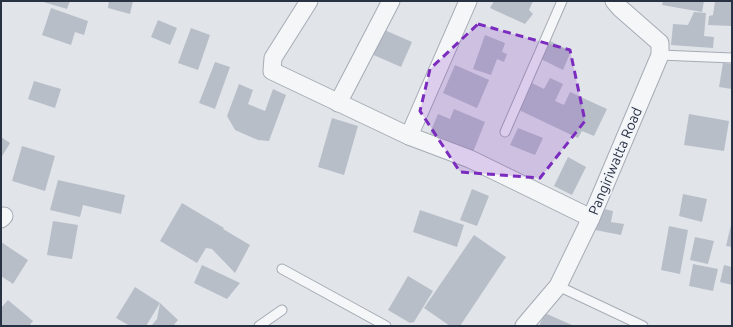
<svg xmlns="http://www.w3.org/2000/svg" width="733" height="327" font-family="Ubuntu,sans-serif">
<rect width="100%" height="100%" fill="#e1e5ea"/>
<g fill="#b8bec8">
<path d="M40,1H70L67,9Z"/>
<path d="M109,1H133L130,14L108,8Z"/>
<path d="M494,1H533L529,10L533,14L525,24L490,8Z"/>
<path d="M663,1H704L702,12L662,5Z"/>
<path d="M715,1H732V26L708,25L709,16L713,15Z"/>
<path d="M51,8L88,21L84,35L75,32L71,45L42,35Z"/>
<path d="M694,12L706,13L704,36L714,37L713,48L671,45L673,24L688,25Z"/>
<path d="M158,20L177,28L170,45L151,37Z"/>
<path d="M191,28L210,35L198,70L178,63Z"/>
<path d="M380,28L412,42L401,67L369,53Z"/>
<path d="M485,35L505,43L502,52L507,54L504,62L497,59L491,75L473,69Z"/>
<path d="M548,40L571,51L563,70L539,58Z"/>
<path d="M215,62L230,67L215,109L199,103Z"/>
<path d="M723,63L732,64V89L719,87Z"/>
<path d="M455,65L489,80L477,108L443,93Z"/>
<path d="M550,78L563,84L555,101L564,105L570,92L607,109L594,136L582,131L578,138L519,110L532,83L544,89Z"/>
<path d="M34,81L61,89L55,108L28,99Z"/>
<path d="M239,84L253,90L248,104L265,111L273,89L286,95L269,141L258,140L235,130L227,116Z"/>
<path d="M454,109L485,122L473,152L430,133L438,114L450,119Z"/>
<path d="M689,114L729,121L724,151L684,145Z"/>
<path d="M332,118L358,126L344,175L318,167Z"/>
<path d="M518,128L543,138L535,155L510,145Z"/>
<path d="M1,137L10,143L1,158Z"/>
<path d="M22,146L55,156L45,191L12,181Z"/>
<path d="M568,157L586,167L572,195L554,186Z"/>
<path d="M58,180L125,195L121,214L83,205L80,217L50,210Z"/>
<path d="M472,189L489,196L477,226L460,220Z"/>
<path d="M683,194L707,199L702,222L679,216Z"/>
<path d="M182,203L224,228L223,229L250,245L235,273L212,249L206,248L197,263L160,241Z"/>
<path d="M600,208L613,211L611,222L624,224L621,235L595,230Z"/>
<path d="M420,210L464,225L457,247L413,232Z"/>
<path d="M53,221L78,225L72,259L47,255Z"/>
<path d="M731,225H732V247L726,246Z"/>
<path d="M669,226L688,230L680,274L661,270Z"/>
<path d="M474,235L506,257L460,326H450L424,308Z"/>
<path d="M695,237L714,241L708,264L690,260Z"/>
<path d="M1,242L28,260L13,284L1,276Z"/>
<path d="M693,264L718,269L713,291L689,286Z"/>
<path d="M202,265L240,283L227,299L194,283Z"/>
<path d="M724,265L732,267V285L720,282Z"/>
<path d="M408,276L433,291L414,322L410,323L388,310Z"/>
<path d="M135,287L160,303L146,326H130L116,318Z"/>
<path d="M8,300L33,321L29,326H1V308Z"/>
<path d="M160,303L178,320L173,326H151L157,319Z"/>
<path d="M545,313L574,326H539Z"/>
</g>
<g fill="none" stroke-linecap="round" stroke-linejoin="round">
<defs>
<g id="service">
<path d="M660,55L732,58"/>
<path d="M505,132L562,1"/>
<path d="M282,269L386,326"/>
<path d="M558,286L643,326"/>
<path d="M259,326L282,310"/>
</g>
<g id="minor">
<path d="M309,1L273,58L272,71L409,136L470,159L591,218"/>
<path d="M338,103L391,1"/>
<path d="M409,136L468,1"/>
<path d="M1,219L4,216"/>
<path d="M524,326L558,286L591,218L660,55V43L620,8L614,1"/>
</g>
</defs>
<use href="#service" stroke="#a6acb5" stroke-width="11"/>
<use href="#minor" stroke="#a6acb5" stroke-width="19"/>
<use href="#service" stroke="#f4f6f8" stroke-width="9"/>
<use href="#minor" stroke="#f4f6f8" stroke-width="17"/>
</g>
<path fill="#7b2cbf" fill-opacity="0.2" stroke="#7b2cbf" stroke-width="3" stroke-dasharray="8 5" stroke-linejoin="round" d="M478,24L570,50L585,121L540,178L460,172L420,111L430,69Z"/>
<g text-anchor="middle" dominant-baseline="central" stroke-width="3.5" stroke-linejoin="round" paint-order="stroke">
<g font-size="14" fill="#293243" stroke="#f1f4f8">
<text transform="translate(615 161) rotate(-67)">Pangiriwatta Road</text>
</g>
</g>
<rect width="733" height="327" fill="none" stroke="#293243" stroke-width="4"/>
</svg>
